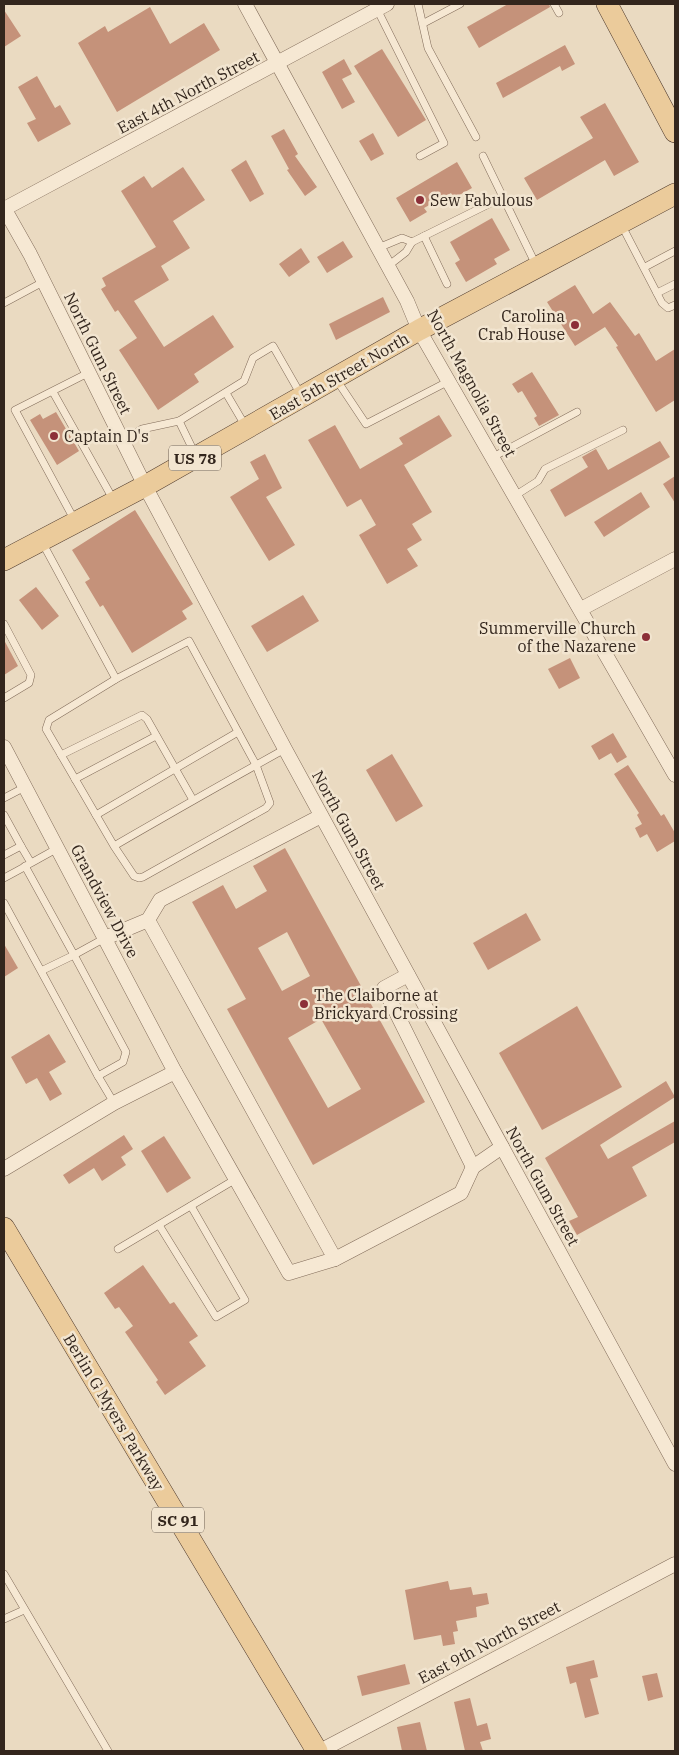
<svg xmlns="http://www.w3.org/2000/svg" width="679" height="1755" font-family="'IBM Plex Serif',serif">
<rect width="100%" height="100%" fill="#eadac1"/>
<g fill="#c5927a" fill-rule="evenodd">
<path d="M508,4H549L550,7L479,48L467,27Z"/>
<path d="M150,7L170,44L204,23L220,50L117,112L78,43L105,26L108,32Z"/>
<path d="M4,10L21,36L4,47Z"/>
<path d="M565,45L575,64L562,71L560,66L503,98L496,83Z"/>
<path d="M382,49L426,120L398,137L354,66Z"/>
<path d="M344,59L352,74L342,79L355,102L342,109L322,72Z"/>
<path d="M37,76L55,108L60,105L71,124L38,142L27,123L36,119L18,87Z"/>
<path d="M605,103L639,162L614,176L605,160L537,200L524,178L593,138L580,117Z"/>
<path d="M284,129L298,154L295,156L317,187L305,196L287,170L289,169L271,136Z"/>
<path d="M373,133L384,154L371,161L359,141Z"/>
<path d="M246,160L264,194L250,202L231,170Z"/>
<path d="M457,162L472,188L454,198L451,193L424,208L427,212L410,222L396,198Z"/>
<path d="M183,167L205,200L173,221L190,248L161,266L169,280L134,301L164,347L213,315L234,347L194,374L199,382L158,410L119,350L137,338L118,310L115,312L101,289L106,286L102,278L156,247L121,191L144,176L152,188Z"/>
<path d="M492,218L510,250L494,259L497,264L466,282L455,263L460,260L450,242Z"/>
<path d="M343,241L353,257L327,273L317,257Z"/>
<path d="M301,248L310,262L289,277L279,264Z"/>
<path d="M575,285L593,314L610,302L635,336L639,333L656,361L675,349V400L656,412L616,347L618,346L605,327L575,346L547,302Z"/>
<path d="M383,297L390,312L336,340L329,324Z"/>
<path d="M532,372L559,415L539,426L534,418L537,416L522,391L518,393L512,384Z"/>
<path d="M56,412L79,451L57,465L30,420L40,414L43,419Z"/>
<path d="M439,415L452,436L404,465L432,512L412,524L422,540L407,549L418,566L387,584L359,535L376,525L361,499L347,507L308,440L335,425L360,469L403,444L399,438Z"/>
<path d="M660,441L670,457L565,517L550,490L588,467L582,457L596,449L608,470Z"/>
<path d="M265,454L282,488L266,497L295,545L269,561L230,497L259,479L250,462Z"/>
<path d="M675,476V503L663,484Z"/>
<path d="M641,492L650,507L604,537L594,522Z"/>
<path d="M135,510L193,604L182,611L187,619L132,653L103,605L100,607L85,582L90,579L72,550Z"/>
<path d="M36,587L59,616L42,630L19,600Z"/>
<path d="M303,595L319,621L267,652L251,626Z"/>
<path d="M4,640L18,666L4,675Z"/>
<path d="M570,658L580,678L559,689L548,669Z"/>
<path d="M613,733L627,757L617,763L611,753L599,760L591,746Z"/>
<path d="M392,754L423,806L396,822L366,770Z"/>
<path d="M628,765L661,816L664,814L675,833V841L657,852L647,834L640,838L635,828L642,824L637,815L639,813L614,774Z"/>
<path d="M285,848L425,1102L313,1165L227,1009L246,999L192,902L223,885L236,909L267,891L253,866ZM287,932L310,976L282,991L258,948ZM321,1019L361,1089L328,1108L288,1038Z"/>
<path d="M526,913L541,940L488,970L473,943Z"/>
<path d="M4,944L18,968L4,977Z"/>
<path d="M577,1006L622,1087L542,1130L499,1053Z"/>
<path d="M49,1034L66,1062L49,1072L62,1094L50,1101L37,1078L26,1084L11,1057Z"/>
<path d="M666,1081L675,1097L600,1145L608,1159L675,1121V1142L632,1167L647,1196L577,1235L569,1221L578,1217L545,1158Z"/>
<path d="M124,1135L133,1149L121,1157L126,1165L102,1181L94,1168L69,1184L63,1175Z"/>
<path d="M164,1136L191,1178L167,1193L141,1151Z"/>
<path d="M143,1265L170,1304L174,1302L198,1336L189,1342L206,1366L165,1395L156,1382L158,1380L125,1332L133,1326L119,1307L115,1309L104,1293Z"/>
<path d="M448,1581L450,1590L471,1587L473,1595L487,1593L489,1604L476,1607L477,1617L456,1621L458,1631L453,1632L455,1644L443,1646L441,1635L414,1640L405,1590Z"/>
<path d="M594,1660L598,1677L590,1679L599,1714L585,1718L576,1682L570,1684L566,1667Z"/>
<path d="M405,1664L410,1684L362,1696L357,1676Z"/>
<path d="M657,1673L663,1697L648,1701L642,1676Z"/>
<path d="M470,1698L477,1726L487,1723L491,1739L480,1742L483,1751H465L454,1702Z"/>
<path d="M420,1722L427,1751H402L397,1727Z"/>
</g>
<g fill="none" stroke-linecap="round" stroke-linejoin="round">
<defs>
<g id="lane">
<path d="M418,4L428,48L476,137"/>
<path d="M554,4L559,13"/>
<path d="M377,9L444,143L420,156"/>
<path d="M424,23L460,4"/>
<path d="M483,156L536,265"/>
<path d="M621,224L662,303L668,308L675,305"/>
<path d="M424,236L447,284"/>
<path d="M378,248L402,238L412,242L503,197"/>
<path d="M388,266L406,252L412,242"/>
<path d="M645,267L675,251"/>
<path d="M657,293L675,284"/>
<path d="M4,303L43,282"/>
<path d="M336,379L366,424L449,381"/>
<path d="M53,392L113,499"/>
<path d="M226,393L246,427"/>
<path d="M179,421L195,454"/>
<path d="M123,441L142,429L179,421L244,381L253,358L273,346L301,395"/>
<path d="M493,457L577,412"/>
<path d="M516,495L538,481L545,469L623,430"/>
<path d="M75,521L15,410L88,373"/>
<path d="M42,542L116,679"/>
<path d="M4,624L31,675L29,683L4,698"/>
<path d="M61,755L142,715L147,719L193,800"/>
<path d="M75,779L156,736"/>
<path d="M4,798L25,787"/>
<path d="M4,815L21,846"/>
<path d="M96,815L238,732"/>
<path d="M114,846L134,876L139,878L143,877L266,808L270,803L256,765L189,641L116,679L49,720L46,729L114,846C171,813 227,781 285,749"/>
<path d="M4,855L21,846L31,863L58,848"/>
<path d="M25,866L74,955L105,938"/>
<path d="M4,878L28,865"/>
<path d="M4,903L41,971L74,955L126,1052L123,1062L98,1076L41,971"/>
<path d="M98,1076L114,1103"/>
<path d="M159,1225L216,1317L245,1300L191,1206"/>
<path d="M118,1249L236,1179"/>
<path d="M4,1574L108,1751"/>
<path d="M4,1619L24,1610"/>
</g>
<g id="street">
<path d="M245,4L407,301L419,330L675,775"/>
<path d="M4,208L30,254L145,486L285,749L675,1464"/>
<path d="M4,209L387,4"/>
<path d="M581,609L675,559"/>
<path d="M4,747L175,1072L114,1103L4,1169"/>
<path d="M148,920L335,1259L289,1273L175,1072"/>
<path d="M105,938L148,920L160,900L321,816"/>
<path d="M408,975L384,988L473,1167"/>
<path d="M335,1259L461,1193L473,1167L502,1147"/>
<path d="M320,1751L675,1564"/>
</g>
<g id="primary">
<path d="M607,4L675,132"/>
<path d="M4,560L145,486L419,330L675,194"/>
<path d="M4,1228L317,1751"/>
</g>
</defs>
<use href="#lane" stroke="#826c5a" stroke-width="8"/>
<use href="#street" stroke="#826c5a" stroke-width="15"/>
<use href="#primary" stroke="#503b2e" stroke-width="22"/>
<use href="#lane" stroke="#f6e8d3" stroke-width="7"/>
<use href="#street" stroke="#f6e8d3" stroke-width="14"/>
<use href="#primary" stroke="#ebcb9b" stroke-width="21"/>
</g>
<g fill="#8c2f38" stroke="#f2e5d0" stroke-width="2">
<circle cx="420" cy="200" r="5"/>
<circle cx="575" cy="325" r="5"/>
<circle cx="54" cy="436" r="5"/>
<circle cx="646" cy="637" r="5"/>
<circle cx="304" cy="1004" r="5"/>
</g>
<g text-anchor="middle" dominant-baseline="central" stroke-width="5" stroke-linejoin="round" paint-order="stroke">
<g fill="#f2e5d0" stroke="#6c5f53" stroke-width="1">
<rect x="169" y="445.5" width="52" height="25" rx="4"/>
<rect x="152" y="1507.5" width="52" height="25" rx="4"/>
</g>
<g font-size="15" font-weight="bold" fill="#33261d">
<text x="195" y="458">US 78</text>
<text x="178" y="1520">SC 91</text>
</g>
<g font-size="16" fill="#33261d" stroke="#f2e5d0">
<text transform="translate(188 92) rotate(-28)">East 4th North Street</text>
<text transform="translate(98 353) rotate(64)">North Gum Street</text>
<text transform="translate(339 376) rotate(-30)">East 5th Street North</text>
<text transform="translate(472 383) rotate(61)">North Magnolia Street</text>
<text transform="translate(349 830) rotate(61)">North Gum Street</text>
<text transform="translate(105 901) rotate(62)">Grandview Drive</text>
<text transform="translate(543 1186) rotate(61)">North Gum Street</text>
<text transform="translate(114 1412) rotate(59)">Berlin G Myers Parkway</text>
<text transform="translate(489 1642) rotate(-28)">East 9th North Street</text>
</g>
<g font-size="16" fill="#33261d" stroke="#f2e5d0" text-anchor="start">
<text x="430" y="200">Sew Fabulous</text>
<text x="565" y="316" text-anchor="end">Carolina<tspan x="565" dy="18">Crab House</tspan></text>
<text x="64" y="436">Captain D's</text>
<text x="636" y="628" text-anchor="end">Summerville Church<tspan x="636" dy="18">of the Nazarene</tspan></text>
<text x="314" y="995">The Claiborne at<tspan x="314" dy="18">Brickyard Crossing</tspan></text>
</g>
</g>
<rect width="679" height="1755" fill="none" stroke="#33261d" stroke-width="10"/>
</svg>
